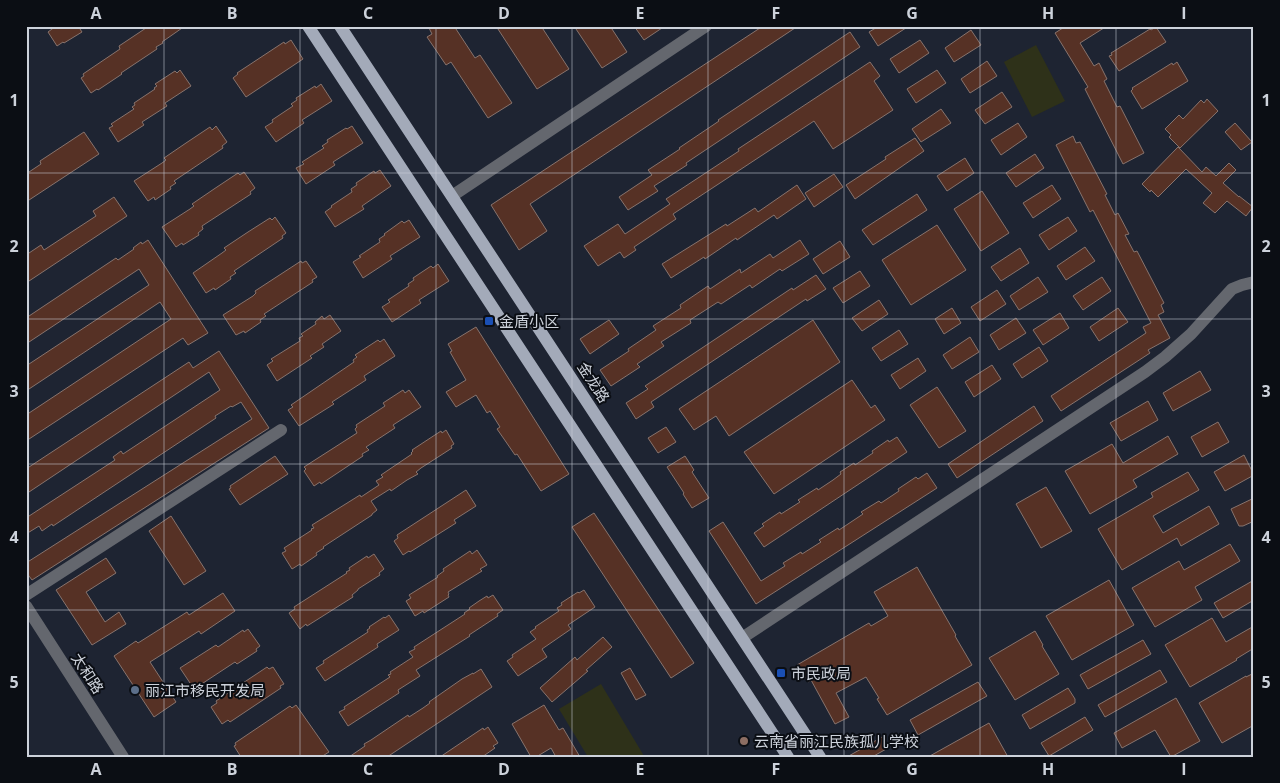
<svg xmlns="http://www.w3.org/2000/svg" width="1280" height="783" font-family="'Open Sans','Noto Sans SC',sans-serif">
<rect width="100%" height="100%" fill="#1e2432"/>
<g fill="#2e3119">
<path d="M1036,45L1065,101L1032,117L1004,62Z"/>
<path d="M601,684L644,756L643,757H588L559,709Z"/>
</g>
<g fill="#563125" stroke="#87736d">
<path d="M56,26H78L82,32L64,43L63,42L57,46L48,32Z"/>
<path d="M149,26H185L162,42L163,43L156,47L157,49L121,73L122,74L98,90L97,89L91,93L81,78L84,76L83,74L120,49L119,46Z"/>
<path d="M428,26H454L475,58L480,55L512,103L488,118L451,62L446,65L427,37L432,34Z"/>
<path d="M496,26H541L569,69L537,89Z"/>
<path d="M574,26H610L627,52L602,68Z"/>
<path d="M634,26H665L644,40Z"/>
<path d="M763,26H798L530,204L547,231L519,250L491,205Z"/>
<path d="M879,26H909L878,46L869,32Z"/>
<path d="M1066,26H1107L1080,43L1094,66L1099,63L1107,79L1104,81L1117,107L1120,106L1144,153L1123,164L1085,89L1088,87L1055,33Z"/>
<path d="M1156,27L1166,42L1119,71L1109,56L1112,55L1111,53L1150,29L1151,30Z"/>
<path d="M971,30L981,45L954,62L945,48Z"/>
<path d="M850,32L860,47L686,163L687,165L654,186L658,191L628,210L619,197L652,175L648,170L680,149L679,148L719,121L718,120Z"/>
<path d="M291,40L303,59L246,97L233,78L238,74L237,73L284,42L285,44Z"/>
<path d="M920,40L929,53L899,73L890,59Z"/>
<path d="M987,61L997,76L970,93L961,79Z"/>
<path d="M870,62L880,76L874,81L893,110L833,149L814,121L673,214L676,219L634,247L636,250L624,258L620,252L598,266L584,246L618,224L625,234L670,204L666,199L739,151L738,149Z"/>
<path d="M1177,62L1188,81L1142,109L1131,91L1133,89L1132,88L1172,63L1173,65Z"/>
<path d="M180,70L191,86L165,103L167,106L142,122L144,125L118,142L109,128L113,126L111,124L134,109L132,107L135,105L134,103L155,89L154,88L157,86L155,84L175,71L177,73Z"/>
<path d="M937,70L946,83L916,103L907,89Z"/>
<path d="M321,84L332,101L302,120L304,123L276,142L265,127L273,122L272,120L293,106L291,104L297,100L296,98L315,86L316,88Z"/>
<path d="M1002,92L1012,107L985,124L975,110Z"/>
<path d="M1207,99L1218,111L1180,148L1169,137L1171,135L1165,129L1179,115L1183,119L1201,100L1204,103Z"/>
<path d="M941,109L951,123L921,142L912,129Z"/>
<path d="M1018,123L1027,137L1001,155L991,140Z"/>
<path d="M1235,123L1252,142L1241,150L1225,132Z"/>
<path d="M216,126L227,142L222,146L223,148L174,181L176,183L170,187L171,189L155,200L154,197L148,201L134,181L162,163L166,160L164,158L186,143L210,127L212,130Z"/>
<path d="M352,126L363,143L333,162L335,165L306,184L296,168L304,164L302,162L324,148L322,146L328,142L327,140L346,128L347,129Z"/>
<path d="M84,132L99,154L26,202V174L41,164L40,161Z"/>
<path d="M1073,136L1076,143L1080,142L1107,194L1105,195L1115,215L1118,213L1129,234L1125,235L1134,252L1137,251L1164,303L1161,305L1164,312L1158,315L1170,338L1148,350L1150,353L1061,411L1051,396L1146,333L1143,327L1151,323L1093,210L1090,212L1056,145Z"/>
<path d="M915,138L924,151L855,199L846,185L886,159L885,157Z"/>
<path d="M1178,147L1202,172L1206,167L1216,176L1229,163L1236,170L1223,183L1239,197V196L1253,207L1246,216L1227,201L1215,213L1203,203L1212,193L1186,169L1158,197L1151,190L1150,192L1142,184Z"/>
<path d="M1035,154L1044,168L1016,187L1006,173Z"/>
<path d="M965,158L974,173L947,191L937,176Z"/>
<path d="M380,170L391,186L362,206L364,209L335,227L325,212L332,207L331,206L352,192L351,189L357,185L356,183L374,171L375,173Z"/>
<path d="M244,172L255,188L250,192L251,194L202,226L203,229L198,233L199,235L183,245L182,243L176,247L162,227L190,209L194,206L192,204L214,189L238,173L240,175Z"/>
<path d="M834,174L843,187L814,207L805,193Z"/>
<path d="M797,185L806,199L777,219L774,215L737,240L736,238L705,259L704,257L671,278L662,264L726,224L727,226L755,208L758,212Z"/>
<path d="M1052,185L1061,199L1033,218L1023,203Z"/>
<path d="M982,191L1009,233L981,251L954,209Z"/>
<path d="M917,194L927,210L873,245L862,230Z"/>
<path d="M114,197L127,216L26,283V255L41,245L44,250L96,216L93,211Z"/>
<path d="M275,217L286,233L282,236L283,238L234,271L236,273L230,277L231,279L215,290L214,288L206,293L193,273L222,253L226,250L224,248L248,232L270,218L272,220Z"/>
<path d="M1068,217L1077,231L1049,250L1039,235Z"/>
<path d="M409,220L420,237L390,256L392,259L363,278L353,262L361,257L359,256L380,242L379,239L385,235L384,234L402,221L404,223Z"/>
<path d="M937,225L966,270L911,305L882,260Z"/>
<path d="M148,240L208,333L188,345L183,338L26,441V415L171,319L160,302L26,391V366L149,285L139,269L26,344V318L116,258L118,260L134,249L133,248L141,242L142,244Z"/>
<path d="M800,240L809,254L782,271L780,269L752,288L750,285L721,304L718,302L690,320L691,323L661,342L664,346L637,364L640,367L611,386L600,370L629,351L628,349L656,330L653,326L681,308L680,305L708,286L710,289L740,269L741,273L770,254L773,258Z"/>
<path d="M840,241L850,257L823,274L813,259Z"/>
<path d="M1085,247L1095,261L1066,280L1057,266Z"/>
<path d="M1020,248L1029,263L1001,281L991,267Z"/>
<path d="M301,261L302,263L306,261L317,277L312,280L313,282L264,314L266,316L260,320L261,322L245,333L244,331L236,335L223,315L253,296L256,293L255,291Z"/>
<path d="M438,264L449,281L419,300L421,303L392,322L382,307L390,302L388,300L409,286L408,284L414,280L413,278L431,266L433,268Z"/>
<path d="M860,271L870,286L843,303L833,288Z"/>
<path d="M816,275L826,289L807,301L806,299L651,402L654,407L636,419L626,403L648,389L645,386L792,288L793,290Z"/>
<path d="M1038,277L1048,292L1019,310L1010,296Z"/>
<path d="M1102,277L1111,291L1083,310L1073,296Z"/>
<path d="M997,290L1006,304L980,321L971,307Z"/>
<path d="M879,300L888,314L862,331L852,318Z"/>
<path d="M952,308L961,323L944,334L935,319Z"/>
<path d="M1118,308L1128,322L1099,341L1090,327Z"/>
<path d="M1060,313L1069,328L1043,345L1033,330Z"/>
<path d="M330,315L341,331L322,344L324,347L310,356L312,358L277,381L267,365L273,361L271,359L300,341L299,338L303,336L301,334L316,324L315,322L322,316L324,319Z"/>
<path d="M1016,318L1026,333L999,350L990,335Z"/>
<path d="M609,320L619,334L590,354L580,339Z"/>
<path d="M813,320L840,362L729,436L716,416L694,430L679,409Z"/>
<path d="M476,327L569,474L541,491L517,454L515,455L504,439L497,429L500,427L490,411L487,413L476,395L456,407L446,392L466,380L450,352L452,351L448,344Z"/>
<path d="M899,330L908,344L881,361L872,348Z"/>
<path d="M970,337L979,352L952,369L943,355Z"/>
<path d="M384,339L395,356L364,376L366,380L332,402L334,404L299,426L288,410L293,407L291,405L354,362L353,360L357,357L355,355L378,340L380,342Z"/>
<path d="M1039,347L1048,361L1022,378L1013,364Z"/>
<path d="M219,351L269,428L32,580L26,572V563L252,419L241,402L232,407L231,406L215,416L216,418L53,526L52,524L42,531L39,526L26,534V518L115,460L113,457L121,451L123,454L220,390L209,372L26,494V469L189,362L193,368Z"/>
<path d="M918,358L926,371L900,389L891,375Z"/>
<path d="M992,365L1001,379L974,397L965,382Z"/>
<path d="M1200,371L1211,390L1173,411L1163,393Z"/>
<path d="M852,380L871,408L875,405L885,420L774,494L744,452Z"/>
<path d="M937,387L966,431L939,448L910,405Z"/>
<path d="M403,390L405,393L409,390L421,407L393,425L395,428L366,447L369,450L362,454L363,456L321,484L320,482L314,486L304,471L306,469L304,467L357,433L355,429L357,427L356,425L382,408L385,406L383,403Z"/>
<path d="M1148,401L1158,420L1121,441L1110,423Z"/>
<path d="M1034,406L1043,421L957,478L948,464Z"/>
<path d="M1218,422L1229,442L1202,457L1191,437Z"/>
<path d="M666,427L676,442L658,453L648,438Z"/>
<path d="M446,430L454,444L451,446L452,448L421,468L416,472L418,474L407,480L391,491L390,489L371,501L377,510L372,514V515L323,547L324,548L316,553L317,555L301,566L300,564L292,569L282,553L286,551L284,548L312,530L311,529L314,528L312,525L360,495L361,497L379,485L376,481L383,477L381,475L412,454L411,453L413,451L412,450L441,431L442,433Z"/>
<path d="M1168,436L1178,454L1133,480L1137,487L1090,514L1065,471L1112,444L1123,463Z"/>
<path d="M897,437L907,452L764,547L754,533L764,526L762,524L780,512L781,514L800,502L798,500L817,488L818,490L833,480L841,474L840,472L854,463L855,465L873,453L872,451L888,440L889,442Z"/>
<path d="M1244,455L1254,475L1225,491L1214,472Z"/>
<path d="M275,456L288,474L240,505L229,489L231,488L230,486Z"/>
<path d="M685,456L694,470L692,472L709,498L692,508L683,494L684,493L667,467Z"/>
<path d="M1188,472L1199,490L1153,516L1163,533L1209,506L1219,524L1181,546L1177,538L1122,570L1098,529L1153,497L1151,493Z"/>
<path d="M927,473L937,488L756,604L709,531L723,522L761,581L785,566L783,563L801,552L802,554L821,542L819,540L838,528L839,530L863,514L861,512L879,501L881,503L899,491L898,489L916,477L918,479Z"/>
<path d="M1046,487L1072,531L1041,548L1016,504Z"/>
<path d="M466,490L476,506L454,520L456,523L410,552L409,551L403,555L394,541L398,538L397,535Z"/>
<path d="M1254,498V521L1243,526H1239L1231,509Z"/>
<path d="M594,513L694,663L671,678L572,527Z"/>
<path d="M171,516L206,571L184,585L149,531Z"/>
<path d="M1230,544L1240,561L1195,587L1202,600L1155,627L1132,588L1179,561L1184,570Z"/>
<path d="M477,550L487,565L480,569L482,571L448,592L449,594L448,595L449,597L424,613L423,611L415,616L406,601L411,598L409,595L438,577L437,576L444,571L443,569L470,551L472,554Z"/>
<path d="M374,554L384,569L379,573L380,575L358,589V590L352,595L353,597L307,626L306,624L300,629L289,613L295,609L294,607L347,573L346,572L350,570L349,568L367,556L368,558Z"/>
<path d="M106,558L116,573L86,592L105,622L119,612L126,624L92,645L56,590Z"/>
<path d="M917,567L956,635L955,636L972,665L887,715L877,699L879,698L866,677L836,693L849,717L835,724L811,680L808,682L797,665L869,623L871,626L888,616L874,592Z"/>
<path d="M1109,580L1134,625L1072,660L1046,616Z"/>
<path d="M1254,580V600L1223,618L1214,603Z"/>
<path d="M584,590L595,607L568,625L571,629L542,649L547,657L518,676L507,661L513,657L512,655L536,639L530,632L536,628L535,627L559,611L557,608L562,605L561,603L578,592L579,593Z"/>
<path d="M223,593L235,611L201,634L199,631L150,662L176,702L154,717L114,656L136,641L138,643L187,612L189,615Z"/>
<path d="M493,595L503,610L497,614L498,616L469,635L470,636L416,670L420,676L398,690L399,693L348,726L339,712L345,709L344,707L390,677L388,675L391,674L390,672L413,657L409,652L415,649L414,647L465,614L464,613L470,609L469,608L479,601L487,596L488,598Z"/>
<path d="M389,615L399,630L377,644L378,647L325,681L316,668L324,663L323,661L368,632L367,630L370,628L369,627L384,617L385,618Z"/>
<path d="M1212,618L1226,642L1254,626V648L1236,659L1237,660L1190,687L1165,645Z"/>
<path d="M248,629L260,646L256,649L257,651L237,664L235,662L194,689L180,668L216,645L218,647L243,630L244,632Z"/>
<path d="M1035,631L1043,645L1042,646L1059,674L1015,700L989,658Z"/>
<path d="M603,637L612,647L586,670L588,671L552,702L540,688L575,657L577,660Z"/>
<path d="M1143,640L1151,654L1088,689L1080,675Z"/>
<path d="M267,667L269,669L273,667L284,684L280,686L281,688L230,722L228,720L222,724L211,707L217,703L216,701Z"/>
<path d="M630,668L646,695L636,700L621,673Z"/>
<path d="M481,669L492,687L387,757H349L365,746L364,744L371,740L408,715L409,717L423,708L430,703L429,702L462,679L473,673V674Z"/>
<path d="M1160,670L1167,682L1105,717L1098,705Z"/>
<path d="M1254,673V725L1222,743L1199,703L1246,676V677Z"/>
<path d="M978,682L987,696L918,735L910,720Z"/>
<path d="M1068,688L1075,699V703L1030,729L1022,715Z"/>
<path d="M1176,698L1200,741L1171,757L1155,730L1122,748L1114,733Z"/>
<path d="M296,705L329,752L321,757H241L234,746L236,745L235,743L290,706L292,708Z"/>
<path d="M544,705L559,730L563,728L580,757H556L551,748L536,757H531L512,724Z"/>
<path d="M1085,717L1093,730L1049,756L1041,743Z"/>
<path d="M989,723L1008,757H928Z"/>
<path d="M488,727L498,743L493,746L495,748L482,757H440L483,728L484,730Z"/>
<path d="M882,737L888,748L872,757H847Z"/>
</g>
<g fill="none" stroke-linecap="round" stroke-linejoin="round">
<g stroke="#64676e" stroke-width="12">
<path d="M452,196L706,26"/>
<path d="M26,595L281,430"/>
<path d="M26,606L123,757"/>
<path d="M742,638L1145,372L1165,357L1191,334L1232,289L1242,285L1254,282"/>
</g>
<g stroke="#a3aab9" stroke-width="12">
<path d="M308,26L788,757"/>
<path d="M340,26L820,757"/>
</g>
</g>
<path fill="none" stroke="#cdd2db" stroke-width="1" stroke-opacity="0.55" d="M164,26V757M300,26V757M436,26V757M572,26V757M708,26V757M844,26V757M980,26V757M1116,26V757M26,173H1254M26,319H1254M26,464H1254M26,610H1254"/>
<g fill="#1a4fb4" stroke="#0b0e14" stroke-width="2">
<rect x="484" y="316" width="10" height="10" rx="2.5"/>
<rect x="776" y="668" width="10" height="10" rx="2.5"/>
</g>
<circle fill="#5c6f8a" stroke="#0b0e14" stroke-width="2" cx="135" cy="690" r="5"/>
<circle fill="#8d6e63" stroke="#0b0e14" stroke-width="2" cx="744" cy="741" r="5"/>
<g text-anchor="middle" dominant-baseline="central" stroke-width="4" stroke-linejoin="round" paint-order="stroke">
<g font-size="15" fill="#cdd2db" stroke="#0b0e14" text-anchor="start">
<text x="499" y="321">金盾小区</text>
<text x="791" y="673">市民政局</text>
<text x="145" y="690">丽江市移民开发局</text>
<text x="754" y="741">云南省丽江民族孤儿学校</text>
</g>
<g font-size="15" fill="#cdd2db" stroke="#0b0e14">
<text transform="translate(594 382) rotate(57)">金龙路</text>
<text transform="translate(88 673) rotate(57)">太和路</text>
</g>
</g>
<rect width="1280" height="783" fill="none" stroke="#0b0e14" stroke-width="55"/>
<rect x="28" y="28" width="1224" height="728" fill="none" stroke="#cdd2db" stroke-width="2"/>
<g font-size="16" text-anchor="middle" font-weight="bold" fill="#cdd2db">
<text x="96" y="19">A</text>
<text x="232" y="19">B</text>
<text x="368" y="19">C</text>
<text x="504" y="19">D</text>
<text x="640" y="19">E</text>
<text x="776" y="19">F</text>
<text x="912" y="19">G</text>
<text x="1048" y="19">H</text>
<text x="1184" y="19">I</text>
<text x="14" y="106">1</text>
<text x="1266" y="106">1</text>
<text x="14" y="252">2</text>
<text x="1266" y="252">2</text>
<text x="14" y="397">3</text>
<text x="1266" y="397">3</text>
<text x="14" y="543">4</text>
<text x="1266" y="543">4</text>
<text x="14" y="688">5</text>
<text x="1266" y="688">5</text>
<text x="96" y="775">A</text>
<text x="232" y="775">B</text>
<text x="368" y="775">C</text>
<text x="504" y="775">D</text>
<text x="640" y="775">E</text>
<text x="776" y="775">F</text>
<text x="912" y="775">G</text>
<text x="1048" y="775">H</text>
<text x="1184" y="775">I</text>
</g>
</svg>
